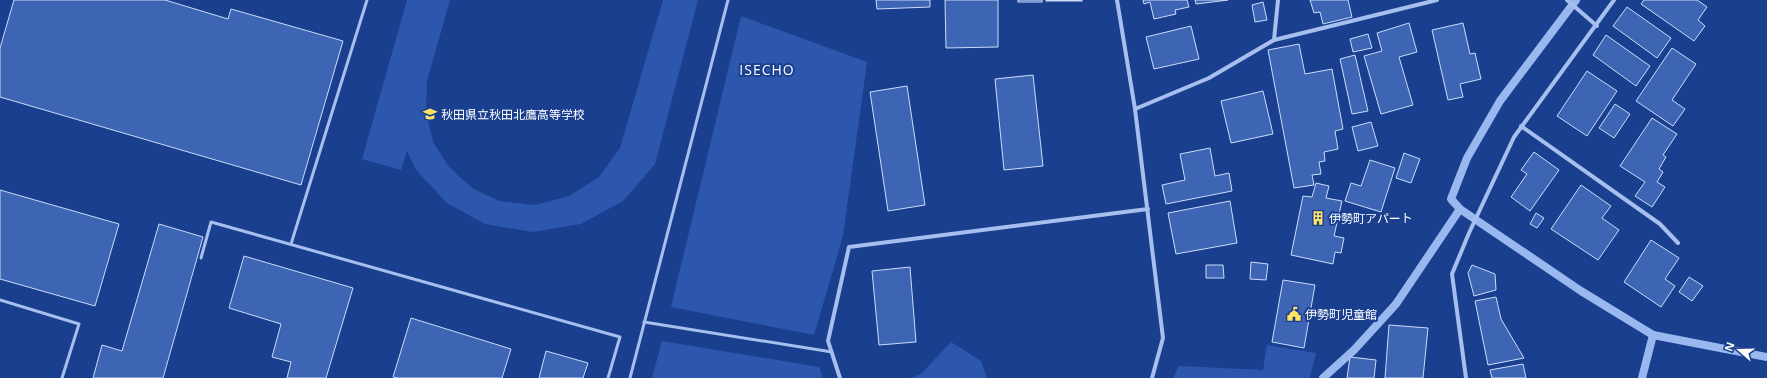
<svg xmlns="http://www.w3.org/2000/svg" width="1767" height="378" font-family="'Open Sans','Noto Sans JP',sans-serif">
<rect width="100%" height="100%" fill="#1a3f8e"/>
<g fill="#2d57ac">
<path d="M407,0H450L427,81L426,112L433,142L449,167L472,188L499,201L535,205L569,196L599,177L620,148L663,0H698L655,164L623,201L581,224L533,232L485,224L447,203L416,170L407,151L401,170L362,159Z"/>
<path d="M741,16L867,62L843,236L814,335L671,307Z"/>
<path d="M662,341L819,367L823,378H652Z"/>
<path d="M951,342L981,361L987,378H911L921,374Z"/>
<path d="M1267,345L1316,353L1310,378H1173L1179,366L1263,370Z"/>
</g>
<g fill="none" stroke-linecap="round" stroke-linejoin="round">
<g stroke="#99b8f0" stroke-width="8">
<path d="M1576,0L1500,101L1467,158L1451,199L1460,209L1581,291L1653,335L1767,357"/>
<path d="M1323,378L1354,350L1396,304L1460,209"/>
<path d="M1642,378L1653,335"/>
</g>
</g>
<g fill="#3e65b4" stroke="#ccdcfa">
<path d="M14,0H165L228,19L231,9L343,41L301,185L0,97V48Z"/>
<path d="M876,0H930V7L877,9Z"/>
<path d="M945,0H998V47L946,48Z"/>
<rect x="1018" y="0" width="24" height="2"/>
<rect x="1046" y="0" width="36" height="1"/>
<path d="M1143,0H1187L1189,7L1175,10L1176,14L1154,19L1150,2L1144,4Z"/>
<path d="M1195,0H1228L1196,4Z"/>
<path d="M1310,0H1348L1352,17L1323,24L1320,12L1314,13Z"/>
<path d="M1644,0H1697L1707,7L1698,20L1705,26L1694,41L1641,4Z"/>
<path d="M1263,2L1267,20L1255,22L1252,5Z"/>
<path d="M1627,7L1671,38L1657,58L1613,26Z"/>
<path d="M1409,23L1417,52L1399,57L1413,105L1381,114L1364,56L1382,51L1377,33Z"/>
<path d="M1463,23L1470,54L1475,53L1481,79L1460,84L1463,97L1448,100L1432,30Z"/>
<path d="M1191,26L1199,59L1154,69L1146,37Z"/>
<path d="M1368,34L1372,48L1353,52L1350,39Z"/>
<path d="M1606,35L1650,66L1636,86L1593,55Z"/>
<path d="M1299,44L1305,74L1332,69L1343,129L1335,131L1338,149L1324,152L1325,161L1319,162L1321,174L1312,175L1314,185L1294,188L1268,50Z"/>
<path d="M1672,48L1696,64L1672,100L1685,109L1673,126L1636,101Z"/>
<path d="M1355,55L1368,111L1352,114L1340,59Z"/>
<path d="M1587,71L1617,91L1587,136L1557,116Z"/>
<path d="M1033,75L1043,166L1004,170L995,79Z"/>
<path d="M907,86L925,205L888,211L870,92Z"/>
<path d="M1263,91L1273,134L1231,143L1221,101Z"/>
<path d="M1615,104L1630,114L1614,138L1599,128Z"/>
<path d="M1652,118L1677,134L1663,155L1666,157L1659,169L1663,172L1657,182L1665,187L1652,207L1635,196L1645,182L1620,166Z"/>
<path d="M1371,122L1378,146L1358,151L1352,127Z"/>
<path d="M1210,148L1215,176L1229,173L1232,191L1166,204L1162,185L1185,180L1180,154Z"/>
<path d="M1534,152L1559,170L1530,211L1511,197L1527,174L1521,170Z"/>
<path d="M1404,153L1420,159L1411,183L1396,178Z"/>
<path d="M1370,160L1395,168L1381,212L1345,201L1351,183L1361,186Z"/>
<path d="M1316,183L1329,186L1326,198L1342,201L1334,236L1344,238L1341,253L1335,252L1333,264L1291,255L1303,196L1312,197Z"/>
<path d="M1581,185L1611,206L1602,218L1619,230L1598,260L1551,229Z"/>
<path d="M0,190L119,224L95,306L0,279Z"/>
<path d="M1230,201L1237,243L1176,254L1168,213Z"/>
<path d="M1536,213L1544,218L1537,228L1530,224Z"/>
<path d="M159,224L203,237L163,378H93L102,345L122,351Z"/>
<path d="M1651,240L1679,258L1665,279L1675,286L1661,307L1624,282Z"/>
<path d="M244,256L353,288L326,378H287L291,362L272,357L281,324L229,308Z"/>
<path d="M1251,262L1268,264L1266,280L1250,279Z"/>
<path d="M1206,265H1223L1224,278H1206Z"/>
<path d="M1472,265L1495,274L1496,290L1474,296L1468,273Z"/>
<path d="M910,267L916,342L879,345L872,271Z"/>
<path d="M1689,277L1703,286L1692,301L1679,292Z"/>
<path d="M1283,280L1315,285L1304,348L1272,342Z"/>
<path d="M1496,297L1501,319L1524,358L1488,365L1475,301Z"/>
<path d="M411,318L511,349L502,378H398L393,377Z"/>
<path d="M1389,325L1428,328L1423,378H1385Z"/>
<path d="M546,351L588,363L583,378H539Z"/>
<path d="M1350,357L1376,360L1374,378H1347Z"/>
<path d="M1523,364L1526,378H1492L1490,370Z"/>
</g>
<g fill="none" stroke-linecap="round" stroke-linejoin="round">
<g stroke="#a6bfee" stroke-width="3">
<path d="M291,244L367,0"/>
<path d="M201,258L211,222L620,337L608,378"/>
<path d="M0,300L79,324L62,378"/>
<path d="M644,322L832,352"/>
<path d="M630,378L728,0"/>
</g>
<g stroke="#a6bfee" stroke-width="4">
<path d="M1117,0L1135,109L1209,78L1274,40L1437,0"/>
<path d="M1567,0L1597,26"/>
<path d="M1274,40L1278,0"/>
<path d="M1135,109L1163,338L1152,378"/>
<path d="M1521,126L1660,224L1678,243"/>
<path d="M840,378L828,341L849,247L1148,209"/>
<path d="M1466,378L1452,274L1469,233L1514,137L1614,0"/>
</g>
</g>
<defs>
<symbol id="school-bare" viewBox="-9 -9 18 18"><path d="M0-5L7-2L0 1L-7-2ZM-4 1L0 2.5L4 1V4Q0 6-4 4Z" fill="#ffe464" stroke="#1a3f8e" stroke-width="2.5" paint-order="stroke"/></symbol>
<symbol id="building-bare" viewBox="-9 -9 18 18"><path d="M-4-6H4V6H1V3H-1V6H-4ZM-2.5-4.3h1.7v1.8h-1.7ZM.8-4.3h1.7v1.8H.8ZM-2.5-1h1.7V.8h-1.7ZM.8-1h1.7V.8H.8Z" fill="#ffe464" stroke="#1a3f8e" stroke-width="2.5" paint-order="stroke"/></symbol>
<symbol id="civic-bare" viewBox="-9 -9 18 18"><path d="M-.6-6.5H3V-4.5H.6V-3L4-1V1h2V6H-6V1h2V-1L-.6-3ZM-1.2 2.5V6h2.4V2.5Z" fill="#ffe464" stroke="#1a3f8e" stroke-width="2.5" paint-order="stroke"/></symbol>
</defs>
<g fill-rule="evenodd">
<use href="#school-bare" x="420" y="104" width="20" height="20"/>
<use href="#building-bare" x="1308" y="208" width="20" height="20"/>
<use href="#civic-bare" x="1284" y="304" width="20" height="20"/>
</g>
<g text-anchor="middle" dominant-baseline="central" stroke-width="4" stroke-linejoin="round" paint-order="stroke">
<g font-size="12" fill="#fff" stroke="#1a3f8e" text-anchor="start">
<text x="441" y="114">秋田県立秋田北鷹高等学校</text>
<text x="1329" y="218">伊勢町アパート</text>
<text x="1305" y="314">伊勢町児童館</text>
</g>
<g font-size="14" letter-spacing="1" fill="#fff" stroke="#1a3f8e">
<text x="767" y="69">ISECHO</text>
</g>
</g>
<g transform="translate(1739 350) rotate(290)" stroke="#1a3f8e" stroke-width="3" paint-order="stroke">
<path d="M0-3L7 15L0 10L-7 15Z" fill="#ffffff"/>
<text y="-6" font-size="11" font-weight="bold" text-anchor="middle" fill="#ffffff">N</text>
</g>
</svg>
